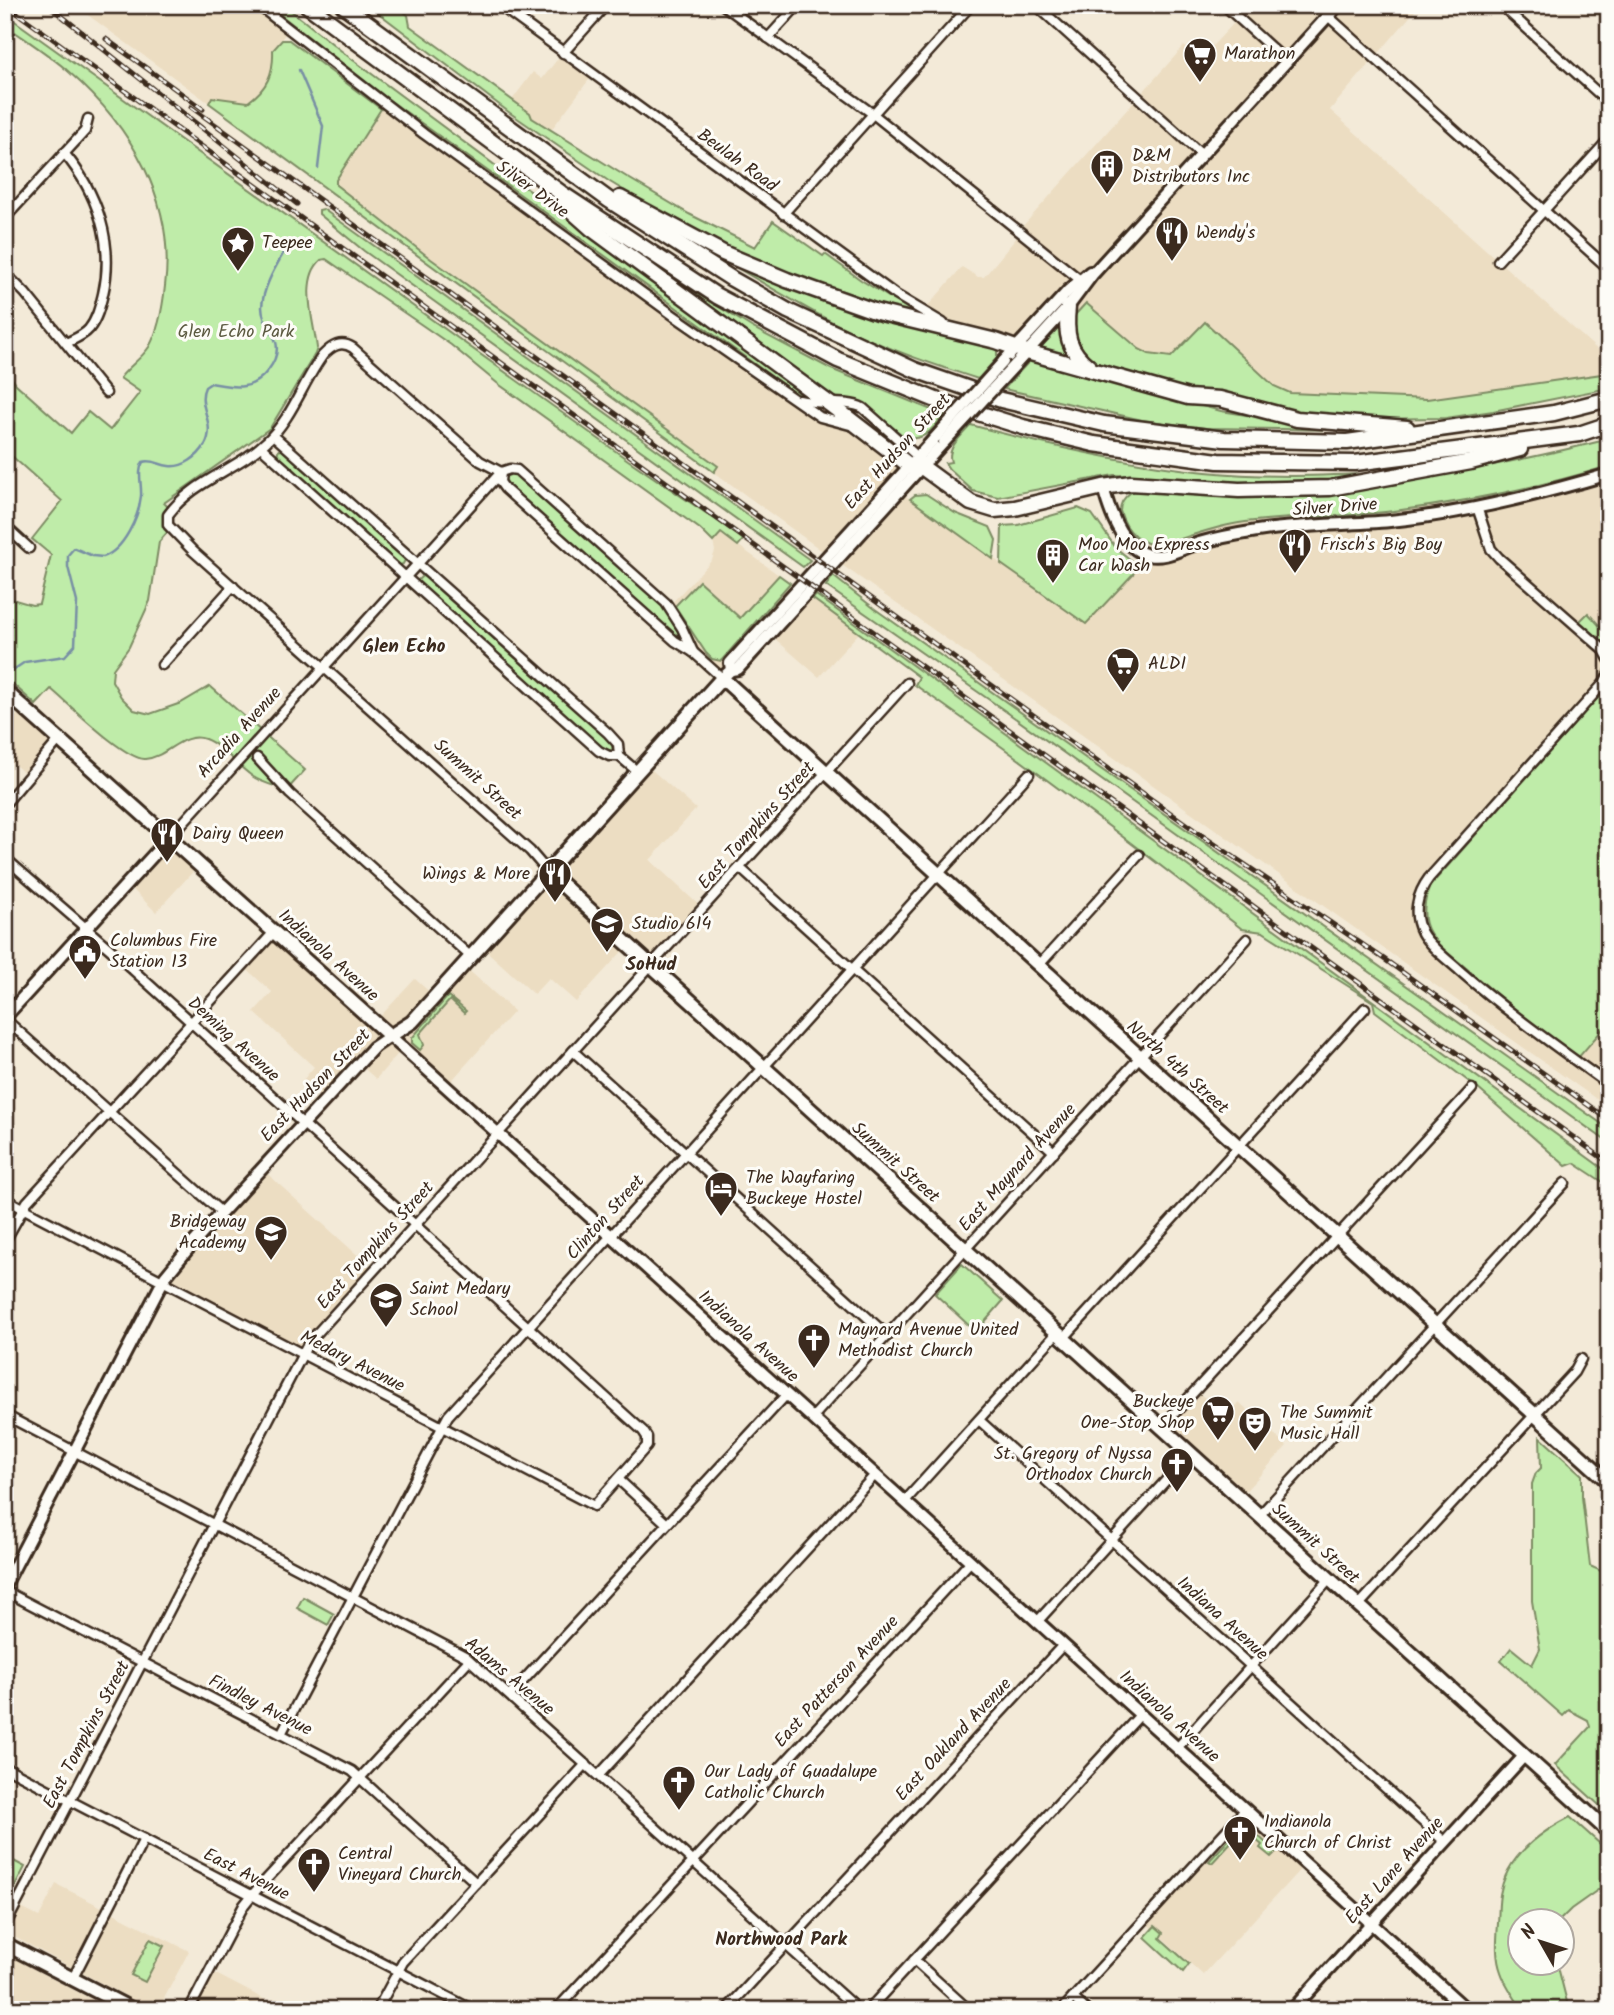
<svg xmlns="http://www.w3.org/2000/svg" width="1614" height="2015" font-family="Kalam,sans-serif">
<rect width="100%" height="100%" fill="#f3ead8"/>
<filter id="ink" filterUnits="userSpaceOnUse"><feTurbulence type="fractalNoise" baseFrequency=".0143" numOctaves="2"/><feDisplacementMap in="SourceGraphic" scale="14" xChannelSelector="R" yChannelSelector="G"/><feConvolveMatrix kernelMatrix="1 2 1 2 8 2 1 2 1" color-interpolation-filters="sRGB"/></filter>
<g filter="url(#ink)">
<g fill="#ecddc2">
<path d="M74,5H268L292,25L273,50L274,67L268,82L259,94L248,102L213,97L209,103Z"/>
<path d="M1251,5H1420L1330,110L1609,360V373L1427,399L1290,393L1275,386L1171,357L1149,354L1139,349L1086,303L1073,320L1060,327L1040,348L997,350L993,347L919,331L921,317L928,306L962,267L978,277H984L1022,231V227L1184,46L1200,59Z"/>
<path d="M563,52L594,73L551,130L532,118L512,100L533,72L542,79Z"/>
<path d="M388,99L789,389L812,400L835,401L905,453L897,490L1086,624L1133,574L1142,542L1152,546L1236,523L1280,518L1392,512L1479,497L1581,475L1609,466V1108L832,558L714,472L718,465L431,259L336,185V180Z"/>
<path d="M721,533L859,633L819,677L766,631L722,678L693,652L669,606L712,560L715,551L713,542Z"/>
<path d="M23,709L57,740L27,775L5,757V729Z"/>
<path d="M645,764L696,809L650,860L703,909L651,966L628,945L576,1002L549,978L534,994L480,945Z"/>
<path d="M169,835L200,864L156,912L126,883Z"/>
<path d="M274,932L375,1022L415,979L434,996L463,965L514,1011L445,1088L402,1049L376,1079L359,1064L325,1100L303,1080L314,1067L254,1012L272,992L243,966Z"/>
<path d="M261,1168L375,1271L302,1354L162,1281Z"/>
<path d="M1196,1390L1225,1416L1239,1402L1287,1446L1239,1498L1161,1428Z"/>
<path d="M1245,1809L1305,1864L1203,1975L1144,1921Z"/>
<path d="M56,1884L189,1951L158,2010H152L7,1933L19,1907L39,1917Z"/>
<path d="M5,1954L112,2010H5Z"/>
<path d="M214,1973L285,2010H194Z"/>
</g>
<g fill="#bfeca9" stroke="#7d8b64" stroke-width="2">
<path d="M268,5H284L349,57L611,251L814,397L812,400L789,389L388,99Z"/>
<path d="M368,5H395L408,15L410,26L530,113L532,118L630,179L689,214L755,247L773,221L823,256L825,254L861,280L921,317L857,301L715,243L669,218L610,182L510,113Z"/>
<path d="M5,14L628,460L744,539L738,546L721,533L713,542L700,529L497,383L451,345L326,259L321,260C299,280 314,322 317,348L315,354L270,428L164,503L171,510L170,529L159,542L150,601L129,647L113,669L112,681L121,697L134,710L150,714L181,703L210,686L305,770L287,790C276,786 261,783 252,776C236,765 223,746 205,739C182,731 166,758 145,759C125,760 69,704 51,689L36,705L5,677V643L11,635L5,630V597L32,605L39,604L51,555L32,539L62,501L5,450V369L16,384L71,433L88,412L110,430L140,392L120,378C128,367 141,359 149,347C159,330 163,305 165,286C176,202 131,126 69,72C50,55 26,40 5,25Z"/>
<path d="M282,40H289L381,109L336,180V185L431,259L718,466L714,472L209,103L212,97L248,102C267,89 274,73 273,50Z"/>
<path d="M323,209L810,560L803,567L364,251L319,214V210Z"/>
<path d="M725,261L824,301L876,319L993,347L997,350V358L978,379C935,365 893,351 852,332C808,311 767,285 725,261Z"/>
<path d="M665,274L753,328L831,369L944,415C934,428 923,443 905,437L861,403L835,401L665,276Z"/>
<path d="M1086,303L1139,349L1149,354L1171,357L1205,322L1274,386L1290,393L1427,399L1609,373V388L1493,411L1446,418L1358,419L1309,415L1233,402L1101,366L1091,362L1073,343L1075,315Z"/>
<path d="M1060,327L1063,343L1071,359L1040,351V348Z"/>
<path d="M1033,357L1149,392L1221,411L1342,430L1206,428L1142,420L1004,389Z"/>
<path d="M971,425C1048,446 1126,464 1206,472C1264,478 1323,476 1382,473L1295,487L1114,475L998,497L973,491L949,469L945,463L951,462C946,448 962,435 971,425Z"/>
<path d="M1609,439V466C1540,487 1466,502 1394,511C1343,518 1290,515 1239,523C1213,527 1187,537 1162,545C1140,546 1126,531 1120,511C1120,504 1123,498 1130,493C1147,482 1231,497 1257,497C1316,497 1373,488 1431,477C1491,466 1550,454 1609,439Z"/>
<path d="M284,449L402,555L405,560L403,564L398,566L277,457L278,451Z"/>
<path d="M514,472L662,605L679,631V635L673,634L504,484V475Z"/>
<path d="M926,494L955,513L990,527L996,540L993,559L910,499L915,495Z"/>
<path d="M1078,508L1092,514L1116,548L1136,564L1133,574L1086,624L1001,564L1002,526L1018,525Z"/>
<path d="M779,575L790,583L721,661L712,659L706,653L675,606L699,581L740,618Z"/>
<path d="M422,576L428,577L611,741L613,751L603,749L418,584L417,581Z"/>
<path d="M833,576L875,609L1609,1129V1143L1001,708L826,586Z"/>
<path d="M816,595L1609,1173V1186L1574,1163L1566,1166L1476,1087L1375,1011L1373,1002L1263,932L1242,929C1135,845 1027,763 915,685L919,677L813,599Z"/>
<path d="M1588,613L1609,636V648L1579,622Z"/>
<path d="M1609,685V1022L1578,1058C1539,1029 1501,999 1465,967C1453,957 1437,946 1430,933C1421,919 1424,900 1430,886Z"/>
<path d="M448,996L466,1011L464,1013L450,1000L420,1034L424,1045L420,1050L412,1043V1038Z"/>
<path d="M962,1264L1003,1301L976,1332L935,1294Z"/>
<path d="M1540,1437L1582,1475V1497L1590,1566L1599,1570L1609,1578V1589L1602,1591L1609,1631V1814L1555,1765L1590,1727L1588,1720L1569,1710L1563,1716L1501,1661L1511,1648L1532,1665L1540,1649L1532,1601V1484L1536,1473L1541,1468Z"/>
<path d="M303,1597L334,1614L328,1625L297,1608Z"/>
<path d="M1570,1817L1609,1852V1882L1571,1909L1560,1920H1520V1962L1557,1963L1569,2010H1522C1515,1997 1505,1985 1501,1972C1495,1956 1497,1939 1498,1923C1499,1912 1498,1901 1501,1890C1508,1856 1541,1832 1570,1817Z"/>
<path d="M1244,1823L1276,1852L1271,1857L1260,1848L1262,1845L1243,1829L1212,1863L1209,1861Z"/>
<path d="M8,1858L25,1867L8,1900L5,1898V1890L12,1876L5,1872Z"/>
<path d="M1155,1926L1163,1933L1160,1938L1189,1964L1183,1972L1145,1937Z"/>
<path d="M150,1939L164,1946L145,1982L131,1975Z"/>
</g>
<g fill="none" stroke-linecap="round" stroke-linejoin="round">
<g stroke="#788fa4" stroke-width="2.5">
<path d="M299,70L323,126L318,168"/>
<path d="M13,670L25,662L65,656L75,645L77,602L68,567V555L74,548L93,556L103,557C124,550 139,516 141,496C142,485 137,471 143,462C153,459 159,465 169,466C183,468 198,457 205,445C217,423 196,406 205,387L211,383C222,385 233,388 244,386C261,384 281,360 276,342C272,330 262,321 262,307C263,286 277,265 287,247"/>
</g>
<defs>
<g id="street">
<path d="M258,5L424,134L673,315L820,417L850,425"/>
<path d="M499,5L896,295L943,323"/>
<path d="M723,5L873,114L1079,279"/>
<path d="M1036,5L1202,155"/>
<path d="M1224,5L1287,62"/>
<path d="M1501,5L1609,103"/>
<path d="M1328,16L1609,269"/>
<path d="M768,38L798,5"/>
<path d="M5,52L6,51"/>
<path d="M563,53L606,5"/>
<path d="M64,153C97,192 115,243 103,294C100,306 97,319 89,329C83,336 74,339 66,343"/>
<path d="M783,214L971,5"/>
<path d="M5,218L85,131L88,119"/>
<path d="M1498,261L1609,139"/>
<path d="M5,273L25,293L106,393"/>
<path d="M799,400C820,405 847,400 863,408L919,458"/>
<path d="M273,435L608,733L618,744L619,756"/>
<path d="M261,447L599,751L609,756H619L638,772"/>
<path d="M501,472L500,482L505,489L675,641L693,652L722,678"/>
<path d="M1477,507L1491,549L1499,558L1604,650L1609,659"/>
<path d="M5,526L29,548"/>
<path d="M162,665L233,586"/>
<path d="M1609,674L1604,683L1429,878C1417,894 1412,914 1422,933C1430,947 1448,960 1460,971C1507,1012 1558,1048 1609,1085"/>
<path d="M257,758L290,794L471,957"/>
<path d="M5,804L59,740"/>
<path d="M169,838L501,472"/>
<path d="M5,858L111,950L643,1431L647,1437V1446L594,1506L5,1199"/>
<path d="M740,868L1054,1152"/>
<path d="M548,872L530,851L193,551L168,525V515C192,481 237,470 267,441C292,418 303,382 323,355C332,346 341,340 353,348L480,461L501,472L510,469L517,470L666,603L682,628L693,652"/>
<path d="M1039,965L1139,855"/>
<path d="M5,1019L221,1212"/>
<path d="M573,1051L888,1336"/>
<path d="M5,1241L27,1202L274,932"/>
<path d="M1063,1339L1365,1008"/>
<path d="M5,1415L465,1656L858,2010"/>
<path d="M812,1418L1247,939"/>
<path d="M979,1420L1445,1842"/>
<path d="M1161,1428L1472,1089"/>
<path d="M618,1479L667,1524"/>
<path d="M905,1501L1057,1333"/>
<path d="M1259,1516L1565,1183"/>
<path d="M5,1591L352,1771L476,1883"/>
<path d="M1358,1606L1574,1372L1581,1359"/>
<path d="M1037,1622L1190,1454"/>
<path d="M510,1695L786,1395"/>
<path d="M281,1734L448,1416L1029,774"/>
<path d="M1177,1748L1329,1580"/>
<path d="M5,1767L473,2010"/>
<path d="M599,1775L875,1475"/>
<path d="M5,1926L309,1342L907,683"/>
<path d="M914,1960L969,2010"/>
<path d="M73,1978L144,1839"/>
<path d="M1073,1998L1086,2010"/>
<path d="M189,2010L244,1905L252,1895L469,1660"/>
<path d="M377,2010L403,1962L586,1764"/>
<path d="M556,2010L971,1561"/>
<path d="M726,2010L1063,1645"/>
<path d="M868,2010L1140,1715"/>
<path d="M1062,2010L1245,1810"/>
</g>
<g id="secondary">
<path d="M1003,362L1069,290L1090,272"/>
<path d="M1015,365L1068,307L1092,275L1338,5"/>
<path d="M1103,487C1109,510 1121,548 1148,555C1166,559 1182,548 1199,543C1217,538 1238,534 1257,531C1300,524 1346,525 1390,521C1463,514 1538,495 1609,474"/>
<path d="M731,670L738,669L944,442"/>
<path d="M722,678L731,670L730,663L934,439"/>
<path d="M5,1017L169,838"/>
<path d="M5,1585L165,1277L188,1249L374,1047L390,1036L1467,2010"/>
<path d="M1292,2010L1524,1756"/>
</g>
<g id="primary">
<path d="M5,691L390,1036L412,1022L722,678L1609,1482"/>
<path d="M548,872L1609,1832"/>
<path d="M5,1944L133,2010"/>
</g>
<g id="highway">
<path d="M307,5L561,193L717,296L838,360L936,400L1023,427L1094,444L1218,461L1355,463L1579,434L1609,424"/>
<path d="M343,5L609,200L732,279L788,311L915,370L1001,400L1104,424L1224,439L1347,442L1554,413L1609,399"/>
<path d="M620,198L723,253L787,280L877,312L996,341L1027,352L1188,397L1220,399L1297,419L1407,428"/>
<path d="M564,204L591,228L831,405L910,466L922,467L971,503L994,510L1015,508L1103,487L1131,483L1239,490L1330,488L1471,462L1520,449"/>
<path d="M1068,307C1065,334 1068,350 1089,367"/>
</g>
</defs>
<use href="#street" stroke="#3b2a1e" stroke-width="13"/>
<use href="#secondary" stroke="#3b2a1e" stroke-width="16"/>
<use href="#primary" stroke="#3b2a1e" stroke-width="18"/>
<use href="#highway" stroke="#3b2a1e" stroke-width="19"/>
<use href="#street" stroke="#fdfcf7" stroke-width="8"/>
<use href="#secondary" stroke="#fdfcf7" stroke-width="10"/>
<use href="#primary" stroke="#fdfcf7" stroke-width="12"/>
<use href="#highway" stroke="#fdfcf7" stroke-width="14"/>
<defs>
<g id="rail">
<path d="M6,5L1609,1163"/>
<path d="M48,5L297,204"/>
<path d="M106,39L203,109"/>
<path d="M191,107L1011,699L1200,834L1384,959L1609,1120"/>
</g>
</defs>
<use href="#rail" stroke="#3b2a1e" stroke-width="5"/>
<use href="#rail" stroke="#fdfcf7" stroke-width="2.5" stroke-dasharray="8" stroke-linecap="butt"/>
<defs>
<g id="secondary-bridge">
<path d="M934,439L1003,362"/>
<path d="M944,442L1015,365"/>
</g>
</defs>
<use href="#secondary-bridge" stroke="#3b2a1e" stroke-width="16" stroke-linecap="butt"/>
<use href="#secondary-bridge" stroke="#fdfcf7" stroke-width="10"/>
</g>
</g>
<defs>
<symbol id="supermarket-pin" viewBox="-11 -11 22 30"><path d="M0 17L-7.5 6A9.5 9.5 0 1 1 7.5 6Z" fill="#3b2a1e" stroke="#fdfcf7"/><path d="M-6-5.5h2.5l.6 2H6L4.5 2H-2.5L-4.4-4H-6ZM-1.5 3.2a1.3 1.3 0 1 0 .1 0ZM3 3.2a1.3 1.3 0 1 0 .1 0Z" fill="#fff"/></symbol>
<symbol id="building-pin" viewBox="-11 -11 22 30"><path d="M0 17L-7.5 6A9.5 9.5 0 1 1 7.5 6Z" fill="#3b2a1e" stroke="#fdfcf7"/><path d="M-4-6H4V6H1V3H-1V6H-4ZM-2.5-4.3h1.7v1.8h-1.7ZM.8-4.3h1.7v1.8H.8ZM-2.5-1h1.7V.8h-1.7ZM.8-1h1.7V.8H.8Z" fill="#fff"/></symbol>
<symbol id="restaurant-pin" viewBox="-11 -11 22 30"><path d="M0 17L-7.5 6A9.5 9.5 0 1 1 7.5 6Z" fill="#3b2a1e" stroke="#fdfcf7"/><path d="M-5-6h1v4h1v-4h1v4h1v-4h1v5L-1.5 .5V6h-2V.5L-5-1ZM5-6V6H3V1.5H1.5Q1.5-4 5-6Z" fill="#fff"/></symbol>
<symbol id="sight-pin" viewBox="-11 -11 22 30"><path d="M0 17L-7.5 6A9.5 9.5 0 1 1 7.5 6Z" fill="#3b2a1e" stroke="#fdfcf7"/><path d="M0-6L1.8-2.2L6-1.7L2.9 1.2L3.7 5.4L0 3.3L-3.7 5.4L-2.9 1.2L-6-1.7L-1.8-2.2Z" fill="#fff"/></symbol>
<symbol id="school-pin" viewBox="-11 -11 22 30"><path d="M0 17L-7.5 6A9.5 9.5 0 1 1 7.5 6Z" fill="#3b2a1e" stroke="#fdfcf7"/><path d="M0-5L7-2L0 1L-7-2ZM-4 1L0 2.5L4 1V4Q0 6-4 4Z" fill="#fff"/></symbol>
<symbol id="civic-pin" viewBox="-11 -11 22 30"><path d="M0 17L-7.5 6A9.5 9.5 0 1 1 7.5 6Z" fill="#3b2a1e" stroke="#fdfcf7"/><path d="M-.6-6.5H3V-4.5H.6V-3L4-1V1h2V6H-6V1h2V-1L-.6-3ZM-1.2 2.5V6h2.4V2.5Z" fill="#fff"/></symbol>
<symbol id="hotel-pin" viewBox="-11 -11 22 30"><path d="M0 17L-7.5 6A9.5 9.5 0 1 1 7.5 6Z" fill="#3b2a1e" stroke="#fdfcf7"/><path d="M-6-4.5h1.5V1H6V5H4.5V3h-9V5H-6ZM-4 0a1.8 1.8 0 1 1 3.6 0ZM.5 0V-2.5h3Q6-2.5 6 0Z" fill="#fff"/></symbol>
<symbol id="church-pin" viewBox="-11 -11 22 30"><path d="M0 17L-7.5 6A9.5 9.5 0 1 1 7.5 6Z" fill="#3b2a1e" stroke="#fdfcf7"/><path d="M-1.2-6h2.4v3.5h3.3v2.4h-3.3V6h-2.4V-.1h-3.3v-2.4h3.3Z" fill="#fff"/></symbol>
<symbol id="theatre-pin" viewBox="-11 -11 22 30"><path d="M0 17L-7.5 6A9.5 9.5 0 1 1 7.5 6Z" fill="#3b2a1e" stroke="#fdfcf7"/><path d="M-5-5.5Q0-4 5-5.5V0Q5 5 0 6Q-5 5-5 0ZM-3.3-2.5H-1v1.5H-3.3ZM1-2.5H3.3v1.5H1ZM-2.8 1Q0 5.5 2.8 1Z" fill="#fff"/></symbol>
</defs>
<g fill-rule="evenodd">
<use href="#supermarket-pin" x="1181" y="35" width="38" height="52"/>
<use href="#building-pin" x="1088" y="147" width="38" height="52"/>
<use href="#restaurant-pin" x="1153" y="214" width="38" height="52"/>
<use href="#sight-pin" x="219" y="224" width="38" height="52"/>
<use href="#restaurant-pin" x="1276" y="526" width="38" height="52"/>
<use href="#building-pin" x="1034" y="536" width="38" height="52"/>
<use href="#supermarket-pin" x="1104" y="645" width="38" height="52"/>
<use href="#restaurant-pin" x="148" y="815" width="38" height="52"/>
<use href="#restaurant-pin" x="536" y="855" width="38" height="52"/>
<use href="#school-pin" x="588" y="905" width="38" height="52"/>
<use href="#civic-pin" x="66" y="932" width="38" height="52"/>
<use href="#hotel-pin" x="702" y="1169" width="38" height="52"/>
<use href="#school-pin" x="252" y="1213" width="38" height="52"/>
<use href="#school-pin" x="367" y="1280" width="38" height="52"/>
<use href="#church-pin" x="795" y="1321" width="38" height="52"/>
<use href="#supermarket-pin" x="1199" y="1393" width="38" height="52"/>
<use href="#theatre-pin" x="1236" y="1404" width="38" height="52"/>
<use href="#church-pin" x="1158" y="1445" width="38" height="52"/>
<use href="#church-pin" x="660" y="1763" width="38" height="52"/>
<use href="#church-pin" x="1221" y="1813" width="38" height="52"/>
<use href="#church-pin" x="295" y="1845" width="38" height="52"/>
</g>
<g text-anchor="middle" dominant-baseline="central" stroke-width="6" stroke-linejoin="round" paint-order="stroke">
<g font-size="18" fill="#3b2a1e" stroke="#fdfcf7" text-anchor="start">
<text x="1224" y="54">Marathon</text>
<text x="1132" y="156">D&amp;M<tspan x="1132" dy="21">Distributors Inc</tspan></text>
<text x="1196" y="233">Wendy's</text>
<text x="262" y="243">Teepee</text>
<text x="1078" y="545">Moo Moo Express<tspan x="1078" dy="21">Car Wash</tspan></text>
<text x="1320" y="545">Frisch's Big Boy</text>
<text x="1148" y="664">ALDI</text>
<text x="192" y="834">Dairy Queen</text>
<text x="530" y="874" text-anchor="end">Wings &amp; More</text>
<text x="632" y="924">Studio 614</text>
<text x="110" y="941">Columbus Fire<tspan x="110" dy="21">Station 13</tspan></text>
<text x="746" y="1178">The Wayfaring<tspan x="746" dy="21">Buckeye Hostel</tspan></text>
<text x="246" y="1222" text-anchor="end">Bridgeway<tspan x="246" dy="21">Academy</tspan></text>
<text x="410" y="1289">Saint Medary<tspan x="410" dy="21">School</tspan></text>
<text x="838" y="1330">Maynard Avenue United<tspan x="838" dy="21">Methodist Church</tspan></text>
<text x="1194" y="1402" text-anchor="end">Buckeye<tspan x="1194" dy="21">One-Stop Shop</tspan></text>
<text x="1280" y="1413">The Summit<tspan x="1280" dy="21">Music Hall</tspan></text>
<text x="1152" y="1454" text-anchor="end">St. Gregory of Nyssa<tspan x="1152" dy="21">Orthodox Church</tspan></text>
<text x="704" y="1772">Our Lady of Guadalupe<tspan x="704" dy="21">Catholic Church</tspan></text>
<text x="1264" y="1822">Indianola<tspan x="1264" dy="21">Church of Christ</tspan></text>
<text x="338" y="1854">Central<tspan x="338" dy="21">Vineyard Church</tspan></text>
</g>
<g font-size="18" fill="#3b2a1e" stroke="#fdfcf7">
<text transform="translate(737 161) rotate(36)">Beulah Road</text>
<text transform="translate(532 190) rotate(36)">Silver Drive</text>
<text transform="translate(898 452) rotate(-48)">East Hudson Street</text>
<text transform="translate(1335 508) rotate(-4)">Silver Drive</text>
<text transform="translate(240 733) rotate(-48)">Arcadia Avenue</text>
<text transform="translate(477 780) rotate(42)">Summit Street</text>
<text transform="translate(757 826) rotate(-48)">East Tompkins Street</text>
<text transform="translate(328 956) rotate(42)">Indianola Avenue</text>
<text transform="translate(233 1040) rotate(42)">Deming Avenue</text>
<text transform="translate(1177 1068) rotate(42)">North 4th Street</text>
<text transform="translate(316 1086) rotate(-46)">East Hudson Street</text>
<text transform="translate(895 1163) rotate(42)">Summit Street</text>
<text transform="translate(1018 1168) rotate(-48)">East Maynard Avenue</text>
<text transform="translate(606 1218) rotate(-48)">Clinton Street</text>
<text transform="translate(376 1246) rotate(-48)">East Tompkins Street</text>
<text transform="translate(748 1337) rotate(42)">Indianola Avenue</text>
<text transform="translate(352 1362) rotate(27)">Medary Avenue</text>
<text transform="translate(1315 1544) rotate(42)">Summit Street</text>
<text transform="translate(1222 1619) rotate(42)">Indiana Avenue</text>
<text transform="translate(509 1677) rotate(40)">Adams Avenue</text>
<text transform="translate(837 1682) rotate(-47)">East Patterson Avenue</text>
<text transform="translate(260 1706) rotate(27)">Findley Avenue</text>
<text transform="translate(1169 1717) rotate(42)">Indianola Avenue</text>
<text transform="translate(87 1735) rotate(-62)">East Tompkins Street</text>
<text transform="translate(954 1740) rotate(-47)">East Oakland Avenue</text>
<text transform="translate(1395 1871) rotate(-48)">East Lane Avenue</text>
<text transform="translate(246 1875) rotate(27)">East Avenue</text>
</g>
<g font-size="18" fill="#5c5a41" stroke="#fdfcf7">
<text x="236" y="332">Glen Echo Park</text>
</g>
<g font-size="19" font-weight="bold" fill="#3b2a1e" stroke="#fdfcf7">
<text x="404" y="647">Glen Echo</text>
<text x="651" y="965">SoHud</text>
<text x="781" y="1940">Northwood Park</text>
</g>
</g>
<rect width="1614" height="2015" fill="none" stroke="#fdfcf7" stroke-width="28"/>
<rect x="14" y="14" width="1586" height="1987" fill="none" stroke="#3b2a1e" stroke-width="2.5" filter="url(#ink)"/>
<g transform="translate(1541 1942) rotate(309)"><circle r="33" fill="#fdfcf7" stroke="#afa8a0" stroke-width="2"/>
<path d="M0-5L12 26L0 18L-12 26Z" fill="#3b2a1e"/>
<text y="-10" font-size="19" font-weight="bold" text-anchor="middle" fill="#3b2a1e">N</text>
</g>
</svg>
